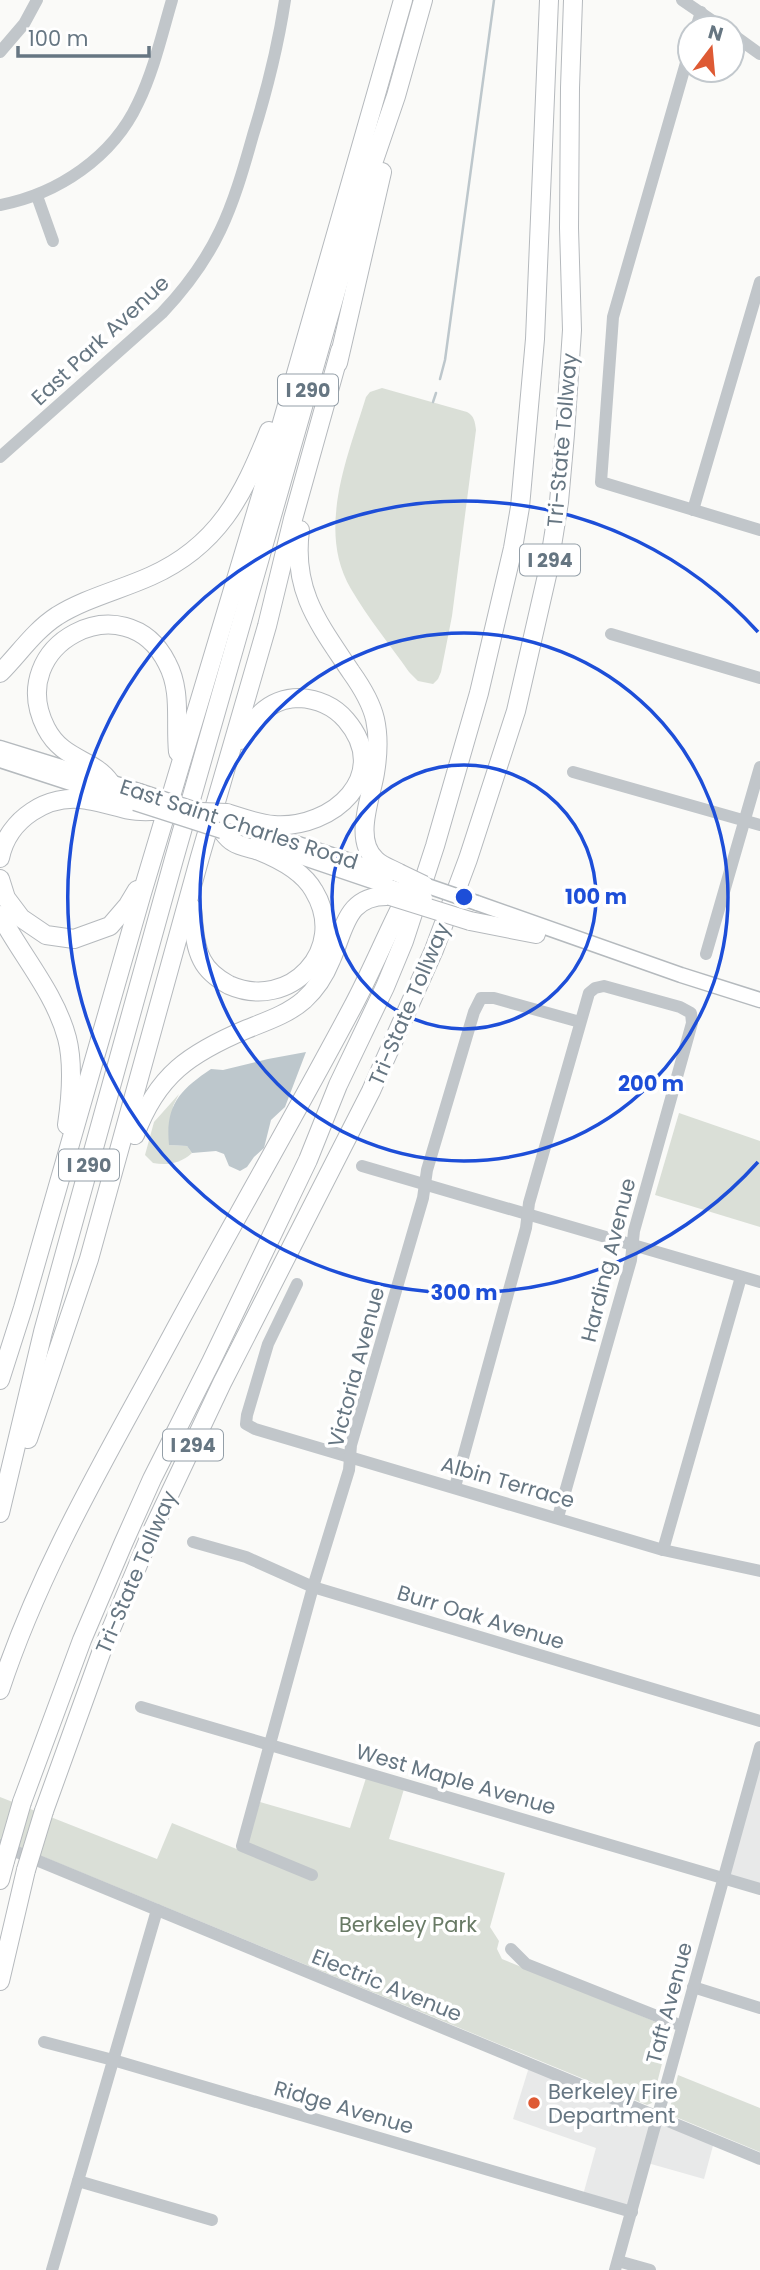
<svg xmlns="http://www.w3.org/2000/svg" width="760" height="2270" font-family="Poppins,sans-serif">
<rect width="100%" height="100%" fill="#fafaf8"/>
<g fill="#e8e9e9">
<path d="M760,1756V1891L726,1880Z"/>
<path d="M529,2067L714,2142L704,2179L644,2162L631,2210L583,2195L596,2148L513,2119Z"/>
</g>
<g fill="#dadfd7">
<path d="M382,388L467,412C474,416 475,421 476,430L452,616L441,672L438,679L433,684L418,681L409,672C390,645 368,618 351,589C316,530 348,456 366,397L370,392Z"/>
<path d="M179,1094L173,1106L169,1145L187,1146L192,1153C181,1163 168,1166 153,1163L145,1155L154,1122Z"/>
<path d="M679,1113L760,1141V1227L655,1195Z"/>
<path d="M366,1778L404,1789L389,1839L505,1873L490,1927L499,1941L497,1949L502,1959L671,2028L652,2103L647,2105L0,1839V1797L157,1859L172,1823L244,1852L260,1802L350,1828Z"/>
<path d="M678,2075L760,2108V2152L671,2115L669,2112Z"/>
</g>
<path fill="#bdc7cc" d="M306,1052L285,1107L271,1120L264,1148L254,1157L247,1167L240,1171L229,1166L224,1154L216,1151L192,1153L187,1146L169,1145C165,1105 180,1090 211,1069L223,1070L268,1059Z"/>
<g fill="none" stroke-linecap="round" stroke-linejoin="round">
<g stroke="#bdc7cc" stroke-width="2.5">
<path d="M440,379L445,360L494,0"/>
<path d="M433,402L436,393"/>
</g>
<defs>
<g id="major">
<path d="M0,748L139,791"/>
<path d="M0,760L132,803"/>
<path d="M246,827L390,874"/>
<path d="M257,842L393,888"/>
<path d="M477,903L681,975L760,1000"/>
</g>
<g id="highway">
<path d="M338,363L382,172"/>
<path d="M300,530C292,591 319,624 351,672C361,686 371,702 375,719C379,737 378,755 375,773C371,798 353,840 376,860C382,866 392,869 399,873"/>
<path d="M0,673C19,654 34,631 57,616C86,598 120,590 151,576C218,546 243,496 269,431"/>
<path d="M110,782C93,758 63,761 46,728C3,644 126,581 167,663C182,691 175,721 178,752"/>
<path d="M227,813C243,818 258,824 274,825C333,829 393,775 346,720C334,706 317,699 299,698C271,698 253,717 241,740"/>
<path d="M0,858C8,819 48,793 87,800C102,802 116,807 130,810C139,812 149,811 158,811"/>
<path d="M0,879L6,898L21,918L46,935L74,939L110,926L128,905L137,890"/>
<path d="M192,908C194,925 194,945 202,960C208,972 218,979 229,985C290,1012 349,949 314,891C303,871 279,859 259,851C251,848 241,847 233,842C229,840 225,835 222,831"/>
<path d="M0,915C22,956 55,993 67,1038C74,1065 71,1097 67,1125"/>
<path d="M470,921L536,934"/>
<path d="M135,1135C157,1075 190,1053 247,1029C267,1021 288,1014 304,1000C316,989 325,975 331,960C345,929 346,894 390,896"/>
<path d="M0,1380L23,1308L142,893L261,496L403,0"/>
<path d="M28,1439L89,1259L200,857L267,626L293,519L340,351"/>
<path d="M0,1513L43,1332L174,859L370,172L396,96L423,0"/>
<path d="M0,1690C42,1562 113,1446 176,1328C234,1221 295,1115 352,1008C373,969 389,928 410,889"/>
<path d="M22,1802L82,1640L123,1544L152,1479L211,1362L308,1160L338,1085L385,987L404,941L435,846L479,693L513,548L520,507L535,339L549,0"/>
<path d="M44,1811L101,1653L153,1529L222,1383L371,1091L434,950L468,859L516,711L548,571L559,502L565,434L572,330L569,228L570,88L573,0"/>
<path d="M0,1880L5,1861"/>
<path d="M0,1981L26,1870"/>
</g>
</defs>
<use href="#major" stroke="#b5babe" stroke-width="17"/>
<use href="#highway" stroke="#b5b9bd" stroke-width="20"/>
<g stroke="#c1c6ca" stroke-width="12">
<path d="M682,0L723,28"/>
<path d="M696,28L701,12"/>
<path d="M732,34L760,54"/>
<path d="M690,49L613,317L601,482L760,530"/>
<path d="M0,52L24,24L37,0"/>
<path d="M37,196L53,241"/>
<path d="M0,205C58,194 113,157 138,103C154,70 162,34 172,0"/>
<path d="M0,457L162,313C217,255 232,210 253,135C267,90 278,46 285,0"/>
<path d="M693,510L760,282"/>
<path d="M611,634L760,678"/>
<path d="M573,772L760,825"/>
<path d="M706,954L760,767"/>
<path d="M362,1166L760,1282"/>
<path d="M297,1284L268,1344L247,1415L246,1424L255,1429L663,1550L760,1571"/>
<path d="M455,1487L526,1228L529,1203L589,993L595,988L604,986L680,1007L691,1013L692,1023L634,1231L631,1260L558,1517"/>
<path d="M193,1542L246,1557L313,1587L760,1721"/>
<path d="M663,1550L741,1277"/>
<path d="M141,1707L760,1889"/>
<path d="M0,1845L760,2159"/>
<path d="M312,1875L242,1846L313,1587L349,1470L351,1445L423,1198L427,1170L474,1012L481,998H494L580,1022"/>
<path d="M511,1949L526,1964L682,2026"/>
<path d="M693,1987L760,2008"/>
<path d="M44,2042L113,2060L632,2212"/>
<path d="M78,2181L212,2220"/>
<path d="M618,2261L650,2270"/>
<path d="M52,2270L157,1910"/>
<path d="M615,2270L760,1747"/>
</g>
<use href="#major" stroke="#fff" stroke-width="14"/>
<use href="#highway" stroke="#fff" stroke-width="18"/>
<defs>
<g id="major-bridge">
<path d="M139,791L211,815"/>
<path d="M135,803L222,831"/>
<path d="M416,882L477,903"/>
<path d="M393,888L425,898"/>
</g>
<g id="highway-bridge">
<path d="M201,812L227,813"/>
<path d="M399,873L424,885"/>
<path d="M390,896L470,921"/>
<path d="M5,1861L22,1802"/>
<path d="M26,1870L44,1811"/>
</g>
</defs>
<use href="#major-bridge" stroke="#b5babe" stroke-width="17" stroke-linecap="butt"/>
<use href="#highway-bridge" stroke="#b5b9bd" stroke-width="20" stroke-linecap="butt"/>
<use href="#major-bridge" stroke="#fff" stroke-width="14"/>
<use href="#highway-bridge" stroke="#fff" stroke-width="18"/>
</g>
<g fill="none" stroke="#1d4ed8" stroke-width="3.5">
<circle cx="464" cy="897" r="132"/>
<circle cx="464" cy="897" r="264"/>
<path d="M758 1162A396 396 0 1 1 758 632"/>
</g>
<circle fill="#de5a34" stroke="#fff" stroke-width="2.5" cx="534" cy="2103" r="7"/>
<g text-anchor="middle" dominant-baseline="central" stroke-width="7" stroke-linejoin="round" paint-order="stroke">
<g fill="#fff" stroke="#949fa8" stroke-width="2">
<rect x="278" y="374.5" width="60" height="31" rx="5"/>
<rect x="520" y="544.5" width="60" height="31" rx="5"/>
<rect x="59" y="1149.5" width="60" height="31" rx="5"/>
<rect x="163" y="1429.5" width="60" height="31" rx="5"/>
</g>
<g font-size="19" font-weight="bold" fill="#667682">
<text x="308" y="390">I 290</text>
<text x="550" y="560">I 294</text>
<text x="89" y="1165">I 290</text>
<text x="193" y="1445">I 294</text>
</g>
<g font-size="21" fill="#667682" stroke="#fff">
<text transform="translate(100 340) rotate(-43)">East Park Avenue</text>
<text transform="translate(562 440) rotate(-85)">Tri-State Tollway</text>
<text transform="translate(239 824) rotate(18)">East Saint Charles Road</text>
<text transform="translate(409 1004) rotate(-67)">Tri-State Tollway</text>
<text transform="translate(608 1260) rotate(-76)">Harding Avenue</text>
<text transform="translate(356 1367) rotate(-75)">Victoria Avenue</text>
<text transform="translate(508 1482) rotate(16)">Albin Terrace</text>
<text transform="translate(136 1572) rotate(-67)">Tri-State Tollway</text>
<text transform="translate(481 1617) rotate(17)">Burr Oak Avenue</text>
<text transform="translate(456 1779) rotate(16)">West Maple Avenue</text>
<text transform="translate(387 1985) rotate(22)">Electric Avenue</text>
<text transform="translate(669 2003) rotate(-75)">Taft Avenue</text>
<text transform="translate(344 2107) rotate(16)">Ridge Avenue</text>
</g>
<g font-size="21" fill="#687a65" stroke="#fff">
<text x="408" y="1924">Berkeley Park</text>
</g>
<g font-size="21" fill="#667682" stroke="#fff" text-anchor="start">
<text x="548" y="2091">Berkeley Fire<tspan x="548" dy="24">Department</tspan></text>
</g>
</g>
<circle cx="464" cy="897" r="10" fill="#1d4ed8" stroke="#fff" stroke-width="3.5"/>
<g font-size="21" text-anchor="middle" font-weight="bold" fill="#1d4ed8" stroke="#fff" stroke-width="7" stroke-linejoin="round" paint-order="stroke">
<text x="596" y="904">100 m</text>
<text x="651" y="1091">200 m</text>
<text x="464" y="1300">300 m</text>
</g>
<g transform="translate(711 49) rotate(16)"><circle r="33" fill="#ffffff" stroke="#c2c8cd" stroke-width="2"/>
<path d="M0-5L12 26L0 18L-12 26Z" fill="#de5a34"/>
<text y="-10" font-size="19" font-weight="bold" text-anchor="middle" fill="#667682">N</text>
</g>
<path d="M18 46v10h131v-10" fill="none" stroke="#667682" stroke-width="3.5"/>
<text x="28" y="46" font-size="21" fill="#667682" stroke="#ffffff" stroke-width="5" paint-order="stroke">100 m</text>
</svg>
